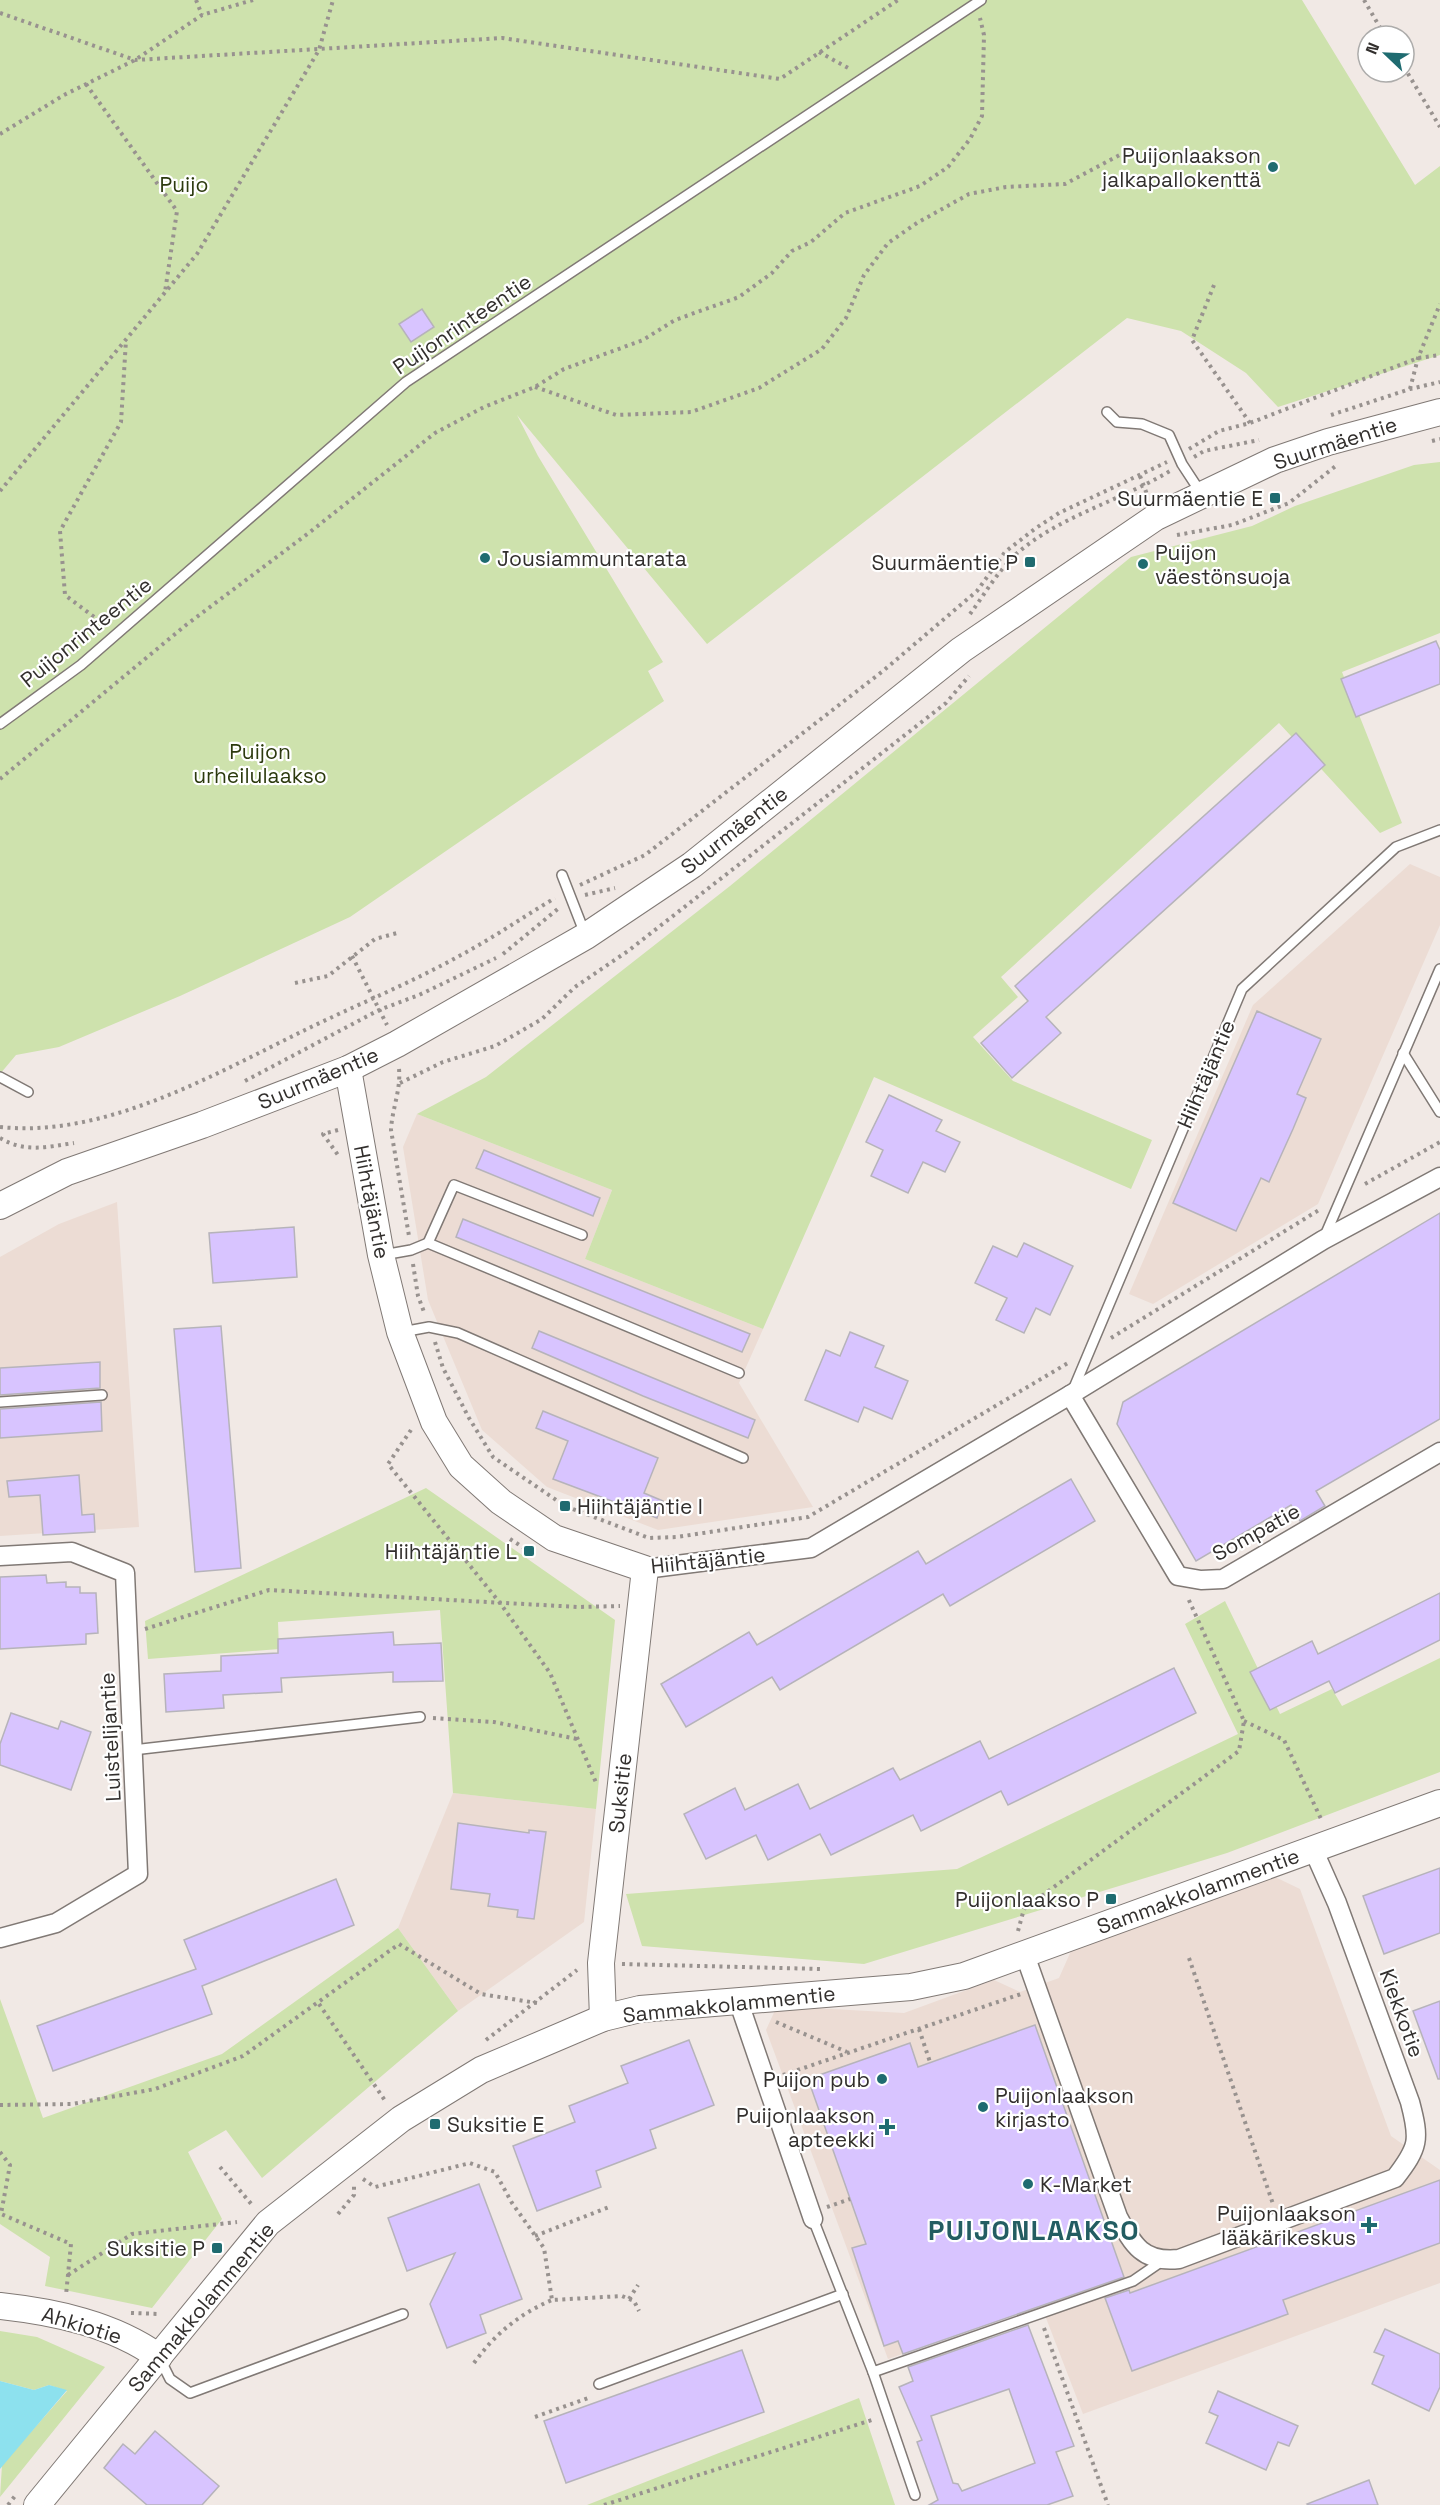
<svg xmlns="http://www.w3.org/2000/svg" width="1440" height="2505" font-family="'Space Grotesk',sans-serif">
<rect width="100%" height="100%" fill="#f1e9e5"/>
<g fill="#ecdcd4">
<path d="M1410,864L1440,877V925L1318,1204L1153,1304L1129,1294L1253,1005Z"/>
<path d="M417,1114L612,1190L585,1259L763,1329L739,1383L813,1507L658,1530L547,1487L482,1430L428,1300L403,1147Z"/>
<path d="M117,1202L139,1527L0,1536V1257L59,1224Z"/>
<path d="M453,1793L596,1809L584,1922L458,2011L398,1928Z"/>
<path d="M1275,1877L1300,1889L1391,2136L1440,2170V2283L1083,2414L1041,2305L888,2359L766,2030L777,2006L904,2013L994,1980L1020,1992L1059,1978L1071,1951Z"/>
</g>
<g fill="#cee2ad">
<path d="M0,0H1302L1415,185L1440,166V355L1278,407L1246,373L1181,331L1127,318L707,644L517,415L538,456L663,662L648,671L664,701L350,917L180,996L59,1047L16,1055L0,1074Z"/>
<path d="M1440,462V633L1342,672L1402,823L1380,833L1279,723L1001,977L1018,997L973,1037L1013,1081L1152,1140L1131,1189L874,1077L763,1329L585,1259L612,1190L417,1114L486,1077L730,886L1131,557L1252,526L1295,506L1414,465Z"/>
<path d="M426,1488L615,1620L596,1809L453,1793L440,1610L278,1622L279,1649L148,1659L145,1621Z"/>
<path d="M1225,1601L1280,1714L1332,1689L1342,1706L1440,1658V1772L1227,1853L864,1964L642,1946L626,1894L957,1869L1238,1734L1185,1624Z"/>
<path d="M398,1928L458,2011L262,2178L226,2130L188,2152L222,2219L152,2308L45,2286L50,2257L0,2224V1999L43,2118L222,2054Z"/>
<path d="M0,2331L37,2337L105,2367L0,2497L2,2465L67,2391L49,2385L34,2390L0,2381Z"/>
<path d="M859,2398L895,2505H587Z"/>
</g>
<path fill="#8de1ee" d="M0,2381L34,2390L49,2385L67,2390L0,2469Z"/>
<g fill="#d8c4ff" stroke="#b6b3ba" stroke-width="1.5" fill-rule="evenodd">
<path d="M422,309L434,327L411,342L399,324Z"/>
<path d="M1436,641L1440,650V684L1356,717L1341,679Z"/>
<path d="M1296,733L1325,765L1046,1017L1061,1033L1012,1078L981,1043L1028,1001L1015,986Z"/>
<path d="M1257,1011L1321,1039L1297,1094L1306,1098L1293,1129L1269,1182L1261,1178L1236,1231L1173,1203Z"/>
<path d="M889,1095L942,1120L936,1131L960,1142L945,1172L923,1162L908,1193L871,1176L883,1150L866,1142Z"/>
<path d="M484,1150L600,1198L593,1216L476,1168Z"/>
<path d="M1440,1213V1419L1316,1491L1325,1506L1300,1521L1291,1505L1196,1561L1117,1424L1123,1402Z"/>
<path d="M463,1219L750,1334L742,1352L456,1237Z"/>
<path d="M294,1227L297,1277L213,1283L209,1233Z"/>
<path d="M1024,1243L1073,1266L1050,1315L1036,1308L1024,1333L996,1320L1007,1298L975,1283L993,1246L1017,1257Z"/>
<path d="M221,1326L241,1568L195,1572L174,1329Z"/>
<path d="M539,1331L755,1420L748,1438L643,1396L532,1348Z"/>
<path d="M850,1332L884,1346L875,1367L908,1381L892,1419L864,1407L858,1422L805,1400L826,1350L840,1356Z"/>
<path d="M100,1362V1388L0,1395V1368Z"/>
<path d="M101,1402L102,1431L0,1438V1409Z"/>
<path d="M543,1411L658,1458L644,1493L663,1501L657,1518L553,1479L568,1441L536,1428Z"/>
<path d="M79,1475L82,1515L94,1514L95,1532L43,1535L40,1495L9,1497L7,1481Z"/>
<path d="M1071,1479L1095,1521L950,1606L943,1594L780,1690L772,1677L686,1727L661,1684L749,1632L757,1645L918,1551L926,1564Z"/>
<path d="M46,1575L47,1583L66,1582V1587H80V1593H96L98,1633L86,1634V1644L0,1649V1577Z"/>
<path d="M1440,1593V1640L1335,1693L1329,1681L1270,1710L1250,1672L1312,1641L1318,1654Z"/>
<path d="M393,1632L394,1645L441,1643L443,1681L393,1682V1672L281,1678L282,1692L223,1695L224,1708L166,1712L164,1674L221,1671V1656L278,1653V1639Z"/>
<path d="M1174,1668L1196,1713L1008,1805L1001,1791L921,1831L913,1815L831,1855L820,1834L768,1860L756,1835L706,1859L684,1814L735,1788L745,1810L798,1784L810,1809L893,1768L900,1780L980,1741L989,1759Z"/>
<path d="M11,1713L58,1729L61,1721L91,1732L71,1790L0,1765V1744Z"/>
<path d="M458,1823L529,1833V1830L546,1832L534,1919L517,1917L518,1910L488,1906L490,1894L451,1889Z"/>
<path d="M1440,1868V1933L1384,1954L1363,1896Z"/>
<path d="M336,1879L354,1925L202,1986L212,2014L53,2071L37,2026L196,1969L184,1940Z"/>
<path d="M1440,2001V2079H1438L1413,2011Z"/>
<path d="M1035,2025L1124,2277L903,2354L898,2341L884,2346L852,2248L866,2244L808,2079L910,2043L918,2067Z"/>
<path d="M689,2040L714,2105L650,2130L656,2148L596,2171L601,2187L537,2211L513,2146L575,2122L569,2106L628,2083L621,2066Z"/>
<path d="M1440,2180V2243L1283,2300L1288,2314L1132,2371L1105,2298L1129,2290L1130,2293Z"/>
<path d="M479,2184L522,2299L480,2315L486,2333L447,2348L430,2304L455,2253L407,2271L388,2218Z"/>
<path d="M1028,2325L1074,2446L1056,2452L1073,2496L1047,2505H929L938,2500L917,2442L922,2440L899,2387L913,2381L908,2367ZM1009,2389L1035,2463L962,2491L958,2484L953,2483L931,2416Z"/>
<path d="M1385,2329L1440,2354V2387L1429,2411L1372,2384L1384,2356L1374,2352Z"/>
<path d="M742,2350L764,2412L566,2483L544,2421Z"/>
<path d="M1218,2391L1298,2426L1289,2446L1278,2442L1266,2470L1206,2443L1218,2416L1209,2412Z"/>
<path d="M155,2431L219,2486L202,2505H147L104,2468L123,2444L135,2454Z"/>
<path d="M1369,2480L1378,2505H1308L1307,2504Z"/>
</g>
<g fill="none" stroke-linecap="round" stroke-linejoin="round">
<defs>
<g id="lane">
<path d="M1107,412L1117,422L1142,424L1169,435L1182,464L1201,493"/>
<path d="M0,724L81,665L406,382L981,0"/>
<path d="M562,875L585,934"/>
<path d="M1403,1053L1440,1112"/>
<path d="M0,1077L28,1092"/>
<path d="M1324,1238L1440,969"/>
<path d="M428,1243L454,1185L582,1235"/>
<path d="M383,1255L411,1250L428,1243L739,1373"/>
<path d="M402,1332L429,1327L458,1333L743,1458"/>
<path d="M1073,1390L1242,989L1396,847L1440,830"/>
<path d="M0,1402L102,1395"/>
<path d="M133,1750L420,1717"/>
<path d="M813,2219L873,2372L1133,2281L1162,2261"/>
<path d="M160,2359L170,2379L190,2393L403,2314"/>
<path d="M873,2372L915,2495"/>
<path d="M599,2384L843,2294"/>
</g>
<g id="street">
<path d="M1070,1395L1178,1576L1201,1580L1223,1579L1440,1452"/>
<path d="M0,1556L72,1552L125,1573L138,1874L56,1923L0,1938"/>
<path d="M645,1569L811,1548L1070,1395L1323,1240L1440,1177"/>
<path d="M1025,1955L1118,2217C1133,2245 1143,2263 1179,2259L1395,2178C1419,2147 1420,2140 1410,2102L1337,1903L1313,1849"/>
<path d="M738,2000L813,2219"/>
</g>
<g id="secondary">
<path d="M348,1069L381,1255L400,1332L434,1422L461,1466L501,1502L554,1538L645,1569L601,1963L603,2018"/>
<path d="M0,1206L67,1172L202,1125L348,1069L397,1044L586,936L692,865L961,650L1156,517L1275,460L1328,442L1440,412"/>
<path d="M0,2306C55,2312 113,2324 159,2357"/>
<path d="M37,2505L268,2223L401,2119L481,2070L603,2018L640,2009L911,1987L964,1976L1440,1803"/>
</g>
</defs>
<use href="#lane" stroke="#807975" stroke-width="12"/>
<use href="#street" stroke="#807975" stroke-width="21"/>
<use href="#secondary" stroke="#807975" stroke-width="28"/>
<g stroke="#98928f" stroke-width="4" stroke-dasharray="3 4.5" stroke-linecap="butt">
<path d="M196,0L202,15"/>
<path d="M1364,0L1385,36"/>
<path d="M0,13L135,60L502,38L780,79L898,0"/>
<path d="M819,52L850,69"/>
<path d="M1404,67L1440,127"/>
<path d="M86,84L177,211L165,292"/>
<path d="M0,134L64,95L135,60L202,15L253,0"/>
<path d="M1214,285L1192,340L1250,423"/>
<path d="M535,387L616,415L691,412L759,388L822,349L846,318L864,275L888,243L917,223L969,194L1006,187L1065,184L1131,149"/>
<path d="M1410,389L1418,358L1440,304"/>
<path d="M1331,415L1410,389L1440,382"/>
<path d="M1432,441L1440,439"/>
<path d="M1189,449L1219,431L1250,423L1418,358L1440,355"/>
<path d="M1194,457L1204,451L1259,440"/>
<path d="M1140,476L1148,497"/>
<path d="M0,491L197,254L319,50L333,0"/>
<path d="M1177,535L1232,525L1289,503L1337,465"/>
<path d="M970,614C984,595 998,571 1015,555C1059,516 1120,501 1170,471"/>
<path d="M106,626L65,595L60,531L121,422L126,340"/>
<path d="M0,779L186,625L310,532L435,433L484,407L535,387L564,369L643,340L675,320L739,297L772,273L792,251L811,242L845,213L920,186L948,167L970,139L982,116L984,35L980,18"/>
<path d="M580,885L645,855L883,671L977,591L1005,552L1036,528L1059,513L1167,462"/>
<path d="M585,895L615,888"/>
<path d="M503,954L559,908"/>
<path d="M352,956L387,1025"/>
<path d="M295,983L328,976L375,939L397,933"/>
<path d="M399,1069C401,1090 392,1109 391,1130L409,1236"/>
<path d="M245,1081L379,1010L419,995L496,958"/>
<path d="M400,1083L443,1062L495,1046L542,1019L575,987L628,951L946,703L969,676"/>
<path d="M0,1127C105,1138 213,1075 305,1030C356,1005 411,983 461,955C493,938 523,917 555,898"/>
<path d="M338,1130L323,1134L338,1155"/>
<path d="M0,1138C25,1153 47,1147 74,1143"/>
<path d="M1365,1184L1440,1142"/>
<path d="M413,1264L418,1296L424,1312"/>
<path d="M1111,1338L1319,1210"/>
<path d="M435,1342L443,1368L469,1418L493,1457L565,1506L649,1538L677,1537L808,1517L1068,1363"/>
<path d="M411,1430L388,1464L500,1603L550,1673L597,1785"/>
<path d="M510,1539L524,1548"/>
<path d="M145,1629L269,1590L578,1607L620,1606"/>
<path d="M433,1718L494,1722L577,1739"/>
<path d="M1244,1721L1284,1740L1322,1821"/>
<path d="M1018,1931L1024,1909L1239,1751L1244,1721L1187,1596"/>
<path d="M1189,1958L1273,2204"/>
<path d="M622,1964L821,1969"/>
<path d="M319,2004L386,2102"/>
<path d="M776,2022L847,2052"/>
<path d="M919,2029L930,2062"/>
<path d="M486,2040L577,1970"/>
<path d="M783,2075L1021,1994"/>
<path d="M0,2105L72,2104L155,2089L243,2056L399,1944L481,1994L537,2003"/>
<path d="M0,2152L10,2165L1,2214L71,2244L66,2295"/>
<path d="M220,2167L253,2206"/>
<path d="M363,2179L375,2187L470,2163L495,2172L512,2203L544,2248L552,2300L622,2296L634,2301L639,2311"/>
<path d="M827,2207L850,2199"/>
<path d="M338,2214L354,2195V2185"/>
<path d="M535,2236L609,2207"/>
<path d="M68,2275L132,2234L237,2222"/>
<path d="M629,2299L638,2285"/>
<path d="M131,2313L160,2314"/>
<path d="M1044,2328L1108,2505"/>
<path d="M474,2363C495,2334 519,2314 552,2300"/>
<path d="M535,2417L591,2397"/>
<path d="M8,2505L15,2496"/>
<path d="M604,2505L875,2419"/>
</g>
<use href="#lane" stroke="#fff" stroke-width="9"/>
<use href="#street" stroke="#fff" stroke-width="18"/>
<use href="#secondary" stroke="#fff" stroke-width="26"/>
</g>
<g fill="#1f6b70" stroke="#fff" stroke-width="2">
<circle cx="1273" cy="167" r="6"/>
<rect x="1269" y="492" width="12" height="12" rx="3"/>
<circle cx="485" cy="558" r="6"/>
<rect x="1024" y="556" width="12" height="12" rx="3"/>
<circle cx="1143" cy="564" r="6"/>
<rect x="559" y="1500" width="12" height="12" rx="3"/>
<rect x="523" y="1545" width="12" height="12" rx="3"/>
<rect x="1105" y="1893" width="12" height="12" rx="3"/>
<circle cx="882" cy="2079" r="6"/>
<circle cx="983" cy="2107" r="6"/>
<rect x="429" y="2118" width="12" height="12" rx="3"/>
<path d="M884 2118h6v6h6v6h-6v6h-6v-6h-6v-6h6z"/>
<circle cx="1028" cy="2184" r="6"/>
<path d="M1366 2216h6v6h6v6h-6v6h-6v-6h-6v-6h6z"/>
<rect x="211" y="2242" width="12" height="12" rx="3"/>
</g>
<g text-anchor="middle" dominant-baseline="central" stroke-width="4.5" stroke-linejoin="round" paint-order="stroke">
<g font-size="21" fill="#322f2d" stroke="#fff" text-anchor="end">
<text x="1261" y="155">Puijonlaakson<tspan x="1261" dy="24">jalkapallokenttä</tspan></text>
<text x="1263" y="498">Suurmäentie E</text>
<text x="1155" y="552" text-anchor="start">Puijon<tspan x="1155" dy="24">väestönsuoja</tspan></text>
<text x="497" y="558" text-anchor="start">Jousiammuntarata</text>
<text x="1018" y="562">Suurmäentie P</text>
<text x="577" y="1506" text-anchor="start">Hiihtäjäntie I</text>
<text x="517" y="1551">Hiihtäjäntie L</text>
<text x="1099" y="1899">Puijonlaakso P</text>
<text x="870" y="2079">Puijon pub</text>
<text x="995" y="2095" text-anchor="start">Puijonlaakson<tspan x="995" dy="24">kirjasto</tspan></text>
<text x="875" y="2115">Puijonlaakson<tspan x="875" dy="24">apteekki</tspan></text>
<text x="447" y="2124" text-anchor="start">Suksitie E</text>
<text x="1040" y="2184" text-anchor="start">K-Market</text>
<text x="1356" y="2213">Puijonlaakson<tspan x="1356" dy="24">lääkärikeskus</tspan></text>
<text x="205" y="2248">Suksitie P</text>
</g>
<g font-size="21" fill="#2c3a0e" stroke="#fff">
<text x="184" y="184">Puijo</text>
<text x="260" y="751">Puijon<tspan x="260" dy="24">urheilulaakso</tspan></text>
</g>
<g font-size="21" fill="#322f2d" stroke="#fff">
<text transform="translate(462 324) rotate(-34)">Puijonrinteentie</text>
<text transform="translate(1335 443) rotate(-18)">Suurmäentie</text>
<text transform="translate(86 632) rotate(-39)">Puijonrinteentie</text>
<text transform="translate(734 830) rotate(-38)">Suurmäentie</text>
<text transform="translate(1206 1074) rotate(-67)">Hiihtäjäntie</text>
<text transform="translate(318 1078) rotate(-23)">Suurmäentie</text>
<text transform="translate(372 1202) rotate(79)">Hiihtäjäntie</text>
<text transform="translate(1256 1532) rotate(-29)">Sompatie</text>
<text transform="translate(708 1560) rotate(-6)">Hiihtäjäntie</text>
<text transform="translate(110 1737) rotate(-93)">Luistelijantie</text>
<text transform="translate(620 1793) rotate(-84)">Suksitie</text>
<text transform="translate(1198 1891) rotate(-20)">Sammakkolammentie</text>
<text transform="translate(729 2004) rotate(-6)">Sammakkolammentie</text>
<text transform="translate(1402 2013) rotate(70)">Kiekkotie</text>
<text transform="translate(201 2307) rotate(-50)">Sammakkolammentie</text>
<text transform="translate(82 2325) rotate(17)">Ahkiotie</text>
</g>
<g font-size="27" font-weight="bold" letter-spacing="1.5" fill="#235d62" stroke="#fff">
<text x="1034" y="2230">PUIJONLAAKSO</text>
</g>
</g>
<g transform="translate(1386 54) rotate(293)"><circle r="28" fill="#ffffff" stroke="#adacab" stroke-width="1.5"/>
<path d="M0-4.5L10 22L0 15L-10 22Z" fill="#1f6b70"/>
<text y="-9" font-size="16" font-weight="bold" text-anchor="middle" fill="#322f2d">N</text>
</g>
</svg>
